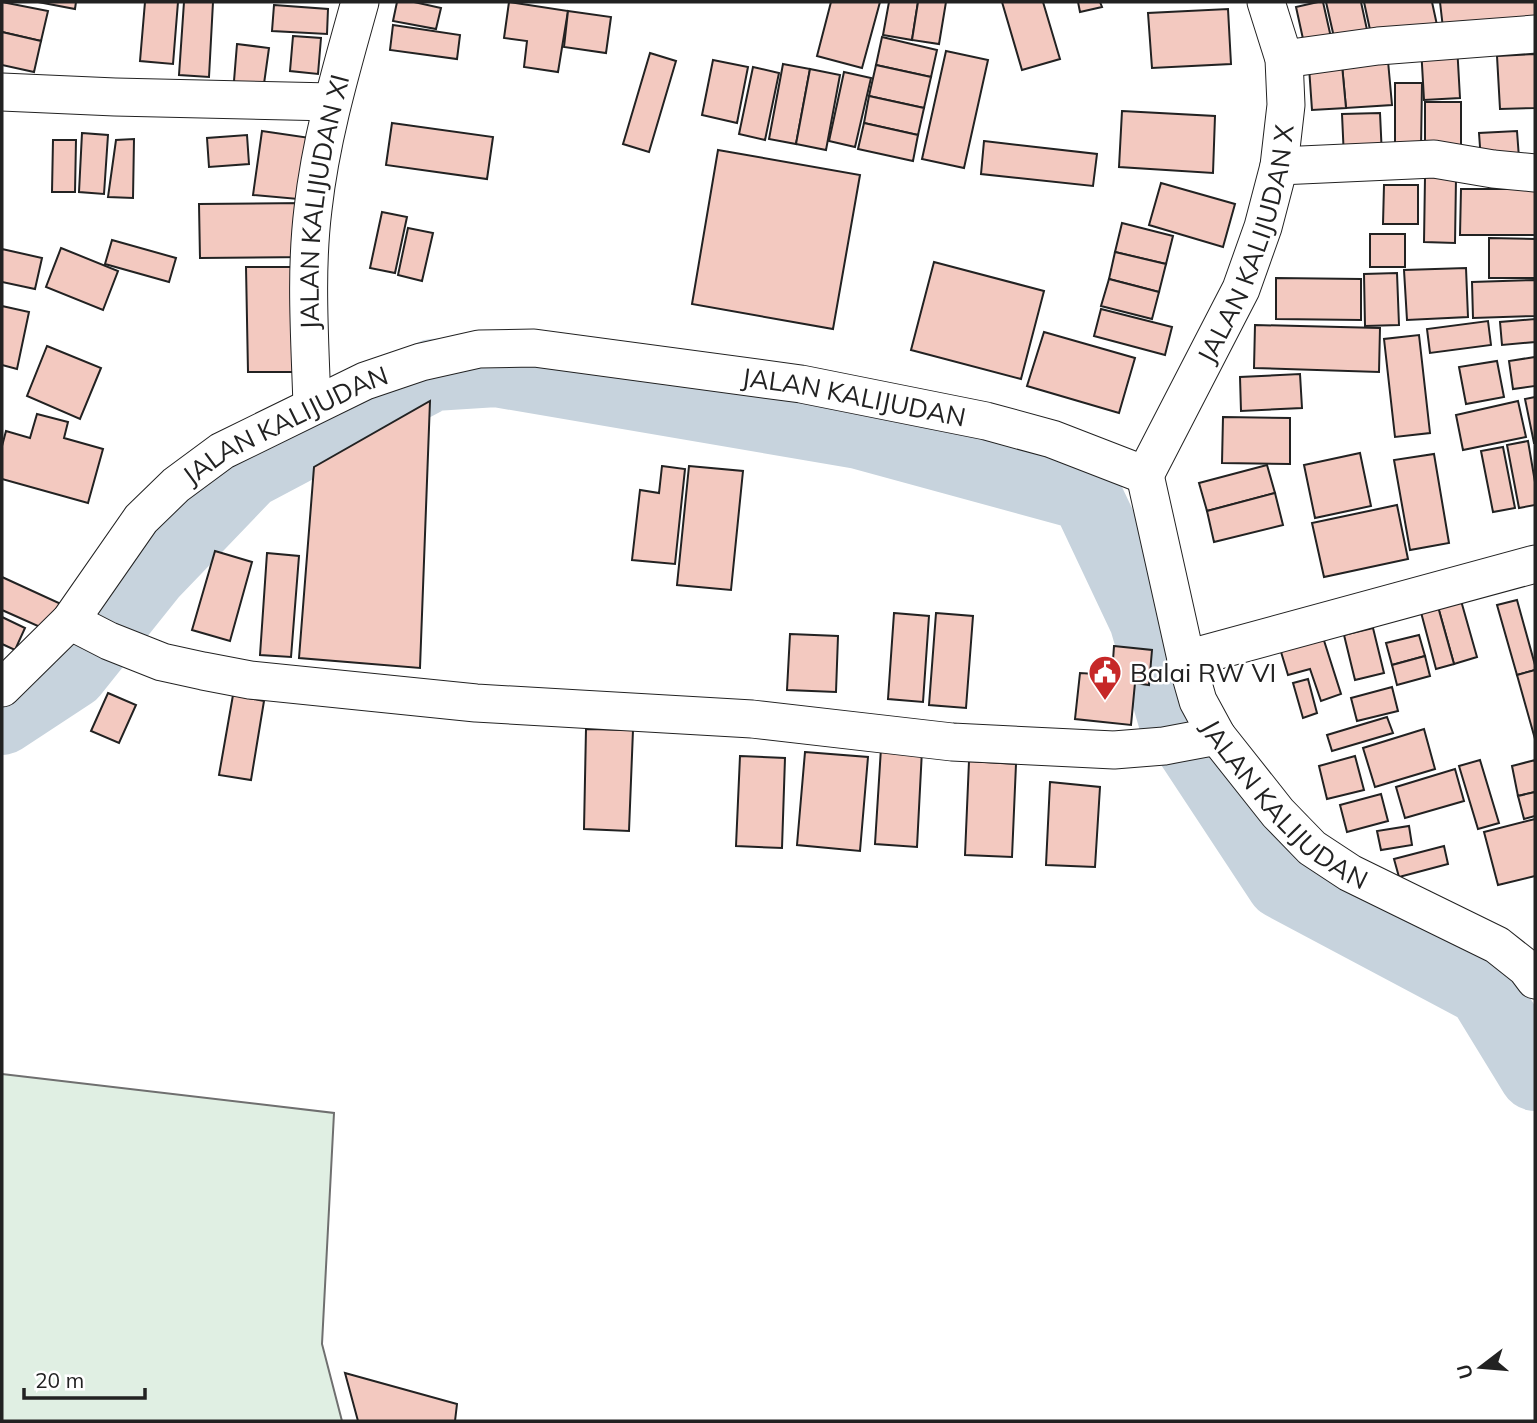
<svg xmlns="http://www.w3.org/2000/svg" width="1537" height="1423" font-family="Mulish,sans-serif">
<rect width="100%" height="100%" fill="#fff"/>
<path fill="#e0efe3" stroke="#6f6f6f" stroke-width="2" d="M2,1074L334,1113L322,1344L342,1421H2Z"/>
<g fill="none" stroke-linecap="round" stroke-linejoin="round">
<path stroke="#c7d3dd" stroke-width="72" d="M2,719L72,673L152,573L248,473L433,375L496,371L859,433L1086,495L1145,620L1174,719L1282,883L1483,990L1535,1075"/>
</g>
<g fill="#f3c9c0" stroke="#222" stroke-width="2">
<path d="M2,2L48,11L41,41L2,32Z"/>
<path d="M38,2H76L75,9Z"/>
<path d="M145,2H178L173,64L140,61Z"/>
<path d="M184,2H213L209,77L179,75Z"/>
<path d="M397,2H414L441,8L436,29L393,21Z"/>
<path d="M509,2L568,11L558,72L524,67L527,41L504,38Z"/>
<path d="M831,2H880L862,68L817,56Z"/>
<path d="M889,2H918L912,40L883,35Z"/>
<path d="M918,2H946L939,44L912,40Z"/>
<path d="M1002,2H1043L1060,59L1022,70Z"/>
<path d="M1078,2H1100L1102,7L1080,12Z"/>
<path d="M1318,2H1323L1332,42L1305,48L1296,7Z"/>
<path d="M1326,2H1361L1369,39L1336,46Z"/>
<path d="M1364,2H1432L1437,25L1372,39Z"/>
<path d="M1440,2H1535V25L1444,37Z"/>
<path d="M274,5L328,9L327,34L272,31Z"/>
<path d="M1228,9L1231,64L1152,68L1148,13Z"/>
<path d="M568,11L611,17L606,53L564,47Z"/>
<path d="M393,25L460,35L457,59L390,50Z"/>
<path d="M2,32L41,41L34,72L2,65Z"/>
<path d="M293,36L321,38L318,74L290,71Z"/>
<path d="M882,37L937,50L931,77L876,65Z"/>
<path d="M237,44L269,48L262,98L234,81Z"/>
<path d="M1457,45L1460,98L1424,100L1421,47Z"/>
<path d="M946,51L988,60L964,168L922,159Z"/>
<path d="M650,53L676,61L649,152L623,144Z"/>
<path d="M1535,54V108L1500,109L1497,56Z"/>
<path d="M713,60L748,67L737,123L702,115Z"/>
<path d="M1388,61L1392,105L1346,108L1342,65Z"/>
<path d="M783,64L810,69L796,144L769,139Z"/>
<path d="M876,65L931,77L924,108L869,96Z"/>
<path d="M1342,65L1346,108L1312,110L1309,67Z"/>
<path d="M753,67L779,73L765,140L739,134Z"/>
<path d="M810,69L840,75L826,150L796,144Z"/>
<path d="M844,72L871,78L855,147L829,141Z"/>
<path d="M1395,83H1422L1421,149H1395Z"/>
<path d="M869,96L924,108L918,135L864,123Z"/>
<path d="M1425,102H1461V153L1425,154Z"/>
<path d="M1122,111L1215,116L1213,173L1119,167Z"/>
<path d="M1380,113L1382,156L1344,158L1342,114Z"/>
<path d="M392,123L493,137L487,179L386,165Z"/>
<path d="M864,123L918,135L913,161L858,149Z"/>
<path d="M262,131L317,139L309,200L253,195Z"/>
<path d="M1517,131L1519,158L1481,161L1479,133Z"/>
<path d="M82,133L108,135L104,194L79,192Z"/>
<path d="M247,135L249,164L209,167L207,138Z"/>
<path d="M134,139L133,198L108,197L116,140Z"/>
<path d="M53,140H76L75,192H52Z"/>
<path d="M984,141L1097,154L1093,186L981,174Z"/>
<path d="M718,150L860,175L833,329L692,304Z"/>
<path d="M1425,177L1456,178L1455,243L1424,242Z"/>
<path d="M1161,183L1235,204L1223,247L1149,225Z"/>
<path d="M1384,185H1418V224H1383Z"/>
<path d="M1461,189H1535V235H1460Z"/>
<path d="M307,203V257L200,258L199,204Z"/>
<path d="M382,212L407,217L395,273L370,268Z"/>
<path d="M1122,223L1173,236L1166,264L1115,252Z"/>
<path d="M408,228L433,233L422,281L398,275Z"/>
<rect x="1370" y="234" width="35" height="33"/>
<path d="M1489,238L1535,239V278H1489Z"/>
<path d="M112,240L176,258L169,282L105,264Z"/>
<path d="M61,248L118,271L103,310L46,287Z"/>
<path d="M2,249L42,258L35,289L2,282Z"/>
<path d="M1115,252L1166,264L1159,292L1109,279Z"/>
<path d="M934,262L1044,291L1021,379L911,350Z"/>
<path d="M246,267H308L309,372H248Z"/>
<path d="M1466,268L1468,317L1407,320L1404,270Z"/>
<path d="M1397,273L1399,325L1365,326L1364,274Z"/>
<path d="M1276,278L1361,279V320L1276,319Z"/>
<path d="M1109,279L1159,292L1152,319L1101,306Z"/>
<path d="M1535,280V316L1473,318L1472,282Z"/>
<path d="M2,306L29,312L17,369L2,365Z"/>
<path d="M1101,309L1172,327L1165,355L1094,336Z"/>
<path d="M1535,319V342L1502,345L1500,322Z"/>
<path d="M1488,321L1491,345L1430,353L1427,329Z"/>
<path d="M1255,325L1380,328L1379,372L1254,368Z"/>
<path d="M1044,332L1135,358L1119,413L1027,386Z"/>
<path d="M1419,335L1430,433L1395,437L1384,339Z"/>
<path d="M47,346L101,368L80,419L27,396Z"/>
<path d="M1535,357V386L1513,389L1509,361Z"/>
<path d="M1497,361L1504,397L1466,404L1459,367Z"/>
<path d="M1300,374L1302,408L1241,411L1240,377Z"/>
<path d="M1535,397V443H1534L1525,399Z"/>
<path d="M430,401L420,668L299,658L314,467Z"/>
<path d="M1518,401L1526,437L1463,450L1456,415Z"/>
<path d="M37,414L68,422L64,438L103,449L88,503L2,479V446L6,431L30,438Z"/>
<path d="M1223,417L1290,418V464L1222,463Z"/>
<path d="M1528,441L1535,482V505L1519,508L1507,445Z"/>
<path d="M1503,447L1515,508L1493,512L1481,451Z"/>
<path d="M1360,453L1371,506L1315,518L1304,465Z"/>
<path d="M1434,454L1449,543L1410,550L1394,460Z"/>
<path d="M1267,465L1275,493L1207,511L1199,483Z"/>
<path d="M662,466L685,469L675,564L632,560L640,490L659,493Z"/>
<path d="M689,466L743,471L731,590L677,585Z"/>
<path d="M1275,493L1283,525L1214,542L1207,511Z"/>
<path d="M1397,505L1408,559L1324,577L1312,523Z"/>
<path d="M215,551L252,562L230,641L192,630Z"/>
<path d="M267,553L299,556L291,657L260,655Z"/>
<path d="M2,577L61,604L49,631L2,610Z"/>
<path d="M1458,590L1477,657L1454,664L1435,596Z"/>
<path d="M1435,596L1454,664L1436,669L1418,601Z"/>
<path d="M1517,600L1535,665V670L1517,675L1497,605Z"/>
<path d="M894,613L929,616L923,702L888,699Z"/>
<path d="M936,613L973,616L966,708L929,705Z"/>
<path d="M2,617L25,628L15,650L2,644Z"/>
<path d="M1320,628L1341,694L1321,701L1310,669L1288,675L1278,642Z"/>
<path d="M1373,628L1384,673L1355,680L1344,635Z"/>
<path d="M790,634L838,636L836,692L787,690Z"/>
<path d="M1419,635L1425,656L1392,665L1386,643Z"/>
<path d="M1114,646L1152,650L1149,685L1135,683L1131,725L1075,719L1080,673L1112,675Z"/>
<path d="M1425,656L1430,676L1397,685L1392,665Z"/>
<path d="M1535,670V739L1517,675Z"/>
<path d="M1308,679L1317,713L1303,718L1293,683Z"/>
<path d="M1392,687L1398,711L1357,721L1351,698Z"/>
<path d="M108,693L136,705L119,743L91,731Z"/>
<path d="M233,695L264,701L251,780L219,775Z"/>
<path d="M1387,717L1393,733L1332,751L1327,735Z"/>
<path d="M586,729L633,730L629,831L584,829Z"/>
<path d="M1424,729L1435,769L1375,787L1363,748Z"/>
<path d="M881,748L922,750L917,847L875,844Z"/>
<path d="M805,752L868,757L860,851L797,845Z"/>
<path d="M740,756L785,758L782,848L736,846Z"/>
<path d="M1355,756L1364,790L1327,799L1319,766Z"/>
<path d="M1480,760L1499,823L1478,829L1459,766Z"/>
<path d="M1535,760V792L1518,796L1512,766Z"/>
<path d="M969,761L1016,764L1012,857L965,855Z"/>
<path d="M1455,769L1464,801L1405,818L1396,787Z"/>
<path d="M1050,782L1100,787L1095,867L1046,865Z"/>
<path d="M1535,792V816L1524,819L1518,796Z"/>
<path d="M1381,794L1388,821L1347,832L1340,805Z"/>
<path d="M1535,819V876L1498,885L1484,832Z"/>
<path d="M1409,826L1412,845L1381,850L1377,831Z"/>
<path d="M1444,846L1448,864L1399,877L1394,859Z"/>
<path d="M345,1373L457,1404L455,1421H358Z"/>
</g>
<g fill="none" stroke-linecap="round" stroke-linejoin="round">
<defs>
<g id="street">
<path d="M1284,59L1378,46L1535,34"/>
<path d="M2,92L115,97L332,102"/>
<path d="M1279,166L1434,159L1493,169L1535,173"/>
<path id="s1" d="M312,406C310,340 305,274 313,209C321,138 341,70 360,2"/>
<path id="s2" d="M1145,475L1186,659L1198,701L1217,736L1278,813L1312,848L1350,873L1497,945L1526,968L1535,980"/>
<path id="s3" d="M1145,475L1241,289L1263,227L1279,166L1286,105L1284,59L1266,2"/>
<path d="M70,621L109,641L162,662L203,671L250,680L476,703L752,719L952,742L1114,750L1164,746L1217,736"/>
<path d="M1186,659L1535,564"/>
<path id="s4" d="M2,688L70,621L141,519L176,485L222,451L365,381L421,362L479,349L534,348L801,384L986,421L1052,439L1145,475"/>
</g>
</defs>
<use href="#street" stroke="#222" stroke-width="39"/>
<use href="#street" stroke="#fff" stroke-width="37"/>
</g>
<defs>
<symbol id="civic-pin" viewBox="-11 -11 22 30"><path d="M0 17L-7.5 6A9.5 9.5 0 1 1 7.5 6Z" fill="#c62828" stroke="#fff"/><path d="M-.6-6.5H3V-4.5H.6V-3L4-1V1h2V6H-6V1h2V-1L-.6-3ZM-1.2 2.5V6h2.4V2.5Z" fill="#fff"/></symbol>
</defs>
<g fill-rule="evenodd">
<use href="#civic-pin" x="1086" y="653" width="38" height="52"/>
</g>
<g text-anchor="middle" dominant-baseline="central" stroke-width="5" stroke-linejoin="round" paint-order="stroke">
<g font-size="26" fill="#222" stroke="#fff">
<text stroke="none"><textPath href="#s1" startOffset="205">JALAN KALIJUDAN XI</textPath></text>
<text stroke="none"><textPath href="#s3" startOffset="254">JALAN KALIJUDAN X</textPath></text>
<text stroke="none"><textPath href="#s4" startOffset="982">JALAN KALIJUDAN</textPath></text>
<text stroke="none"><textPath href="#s4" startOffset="394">JALAN KALIJUDAN</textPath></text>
<text stroke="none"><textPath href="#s2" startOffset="369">JALAN KALIJUDAN</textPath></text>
</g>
<g font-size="26" fill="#222" stroke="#fff" text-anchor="start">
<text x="1130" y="672">Balai RW VI</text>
</g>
</g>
<rect width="1537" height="1423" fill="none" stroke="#222222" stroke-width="7"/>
<g transform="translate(1481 1367) rotate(254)" stroke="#ffffff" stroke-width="5" paint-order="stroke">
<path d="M0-5L12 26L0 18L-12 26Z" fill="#222222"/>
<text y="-10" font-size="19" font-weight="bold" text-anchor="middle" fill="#222222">U</text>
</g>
<path d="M24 1388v10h121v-10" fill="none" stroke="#222222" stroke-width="3.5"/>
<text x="35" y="1388" font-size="21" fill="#222222" stroke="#ffffff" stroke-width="5" paint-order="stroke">20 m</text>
</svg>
